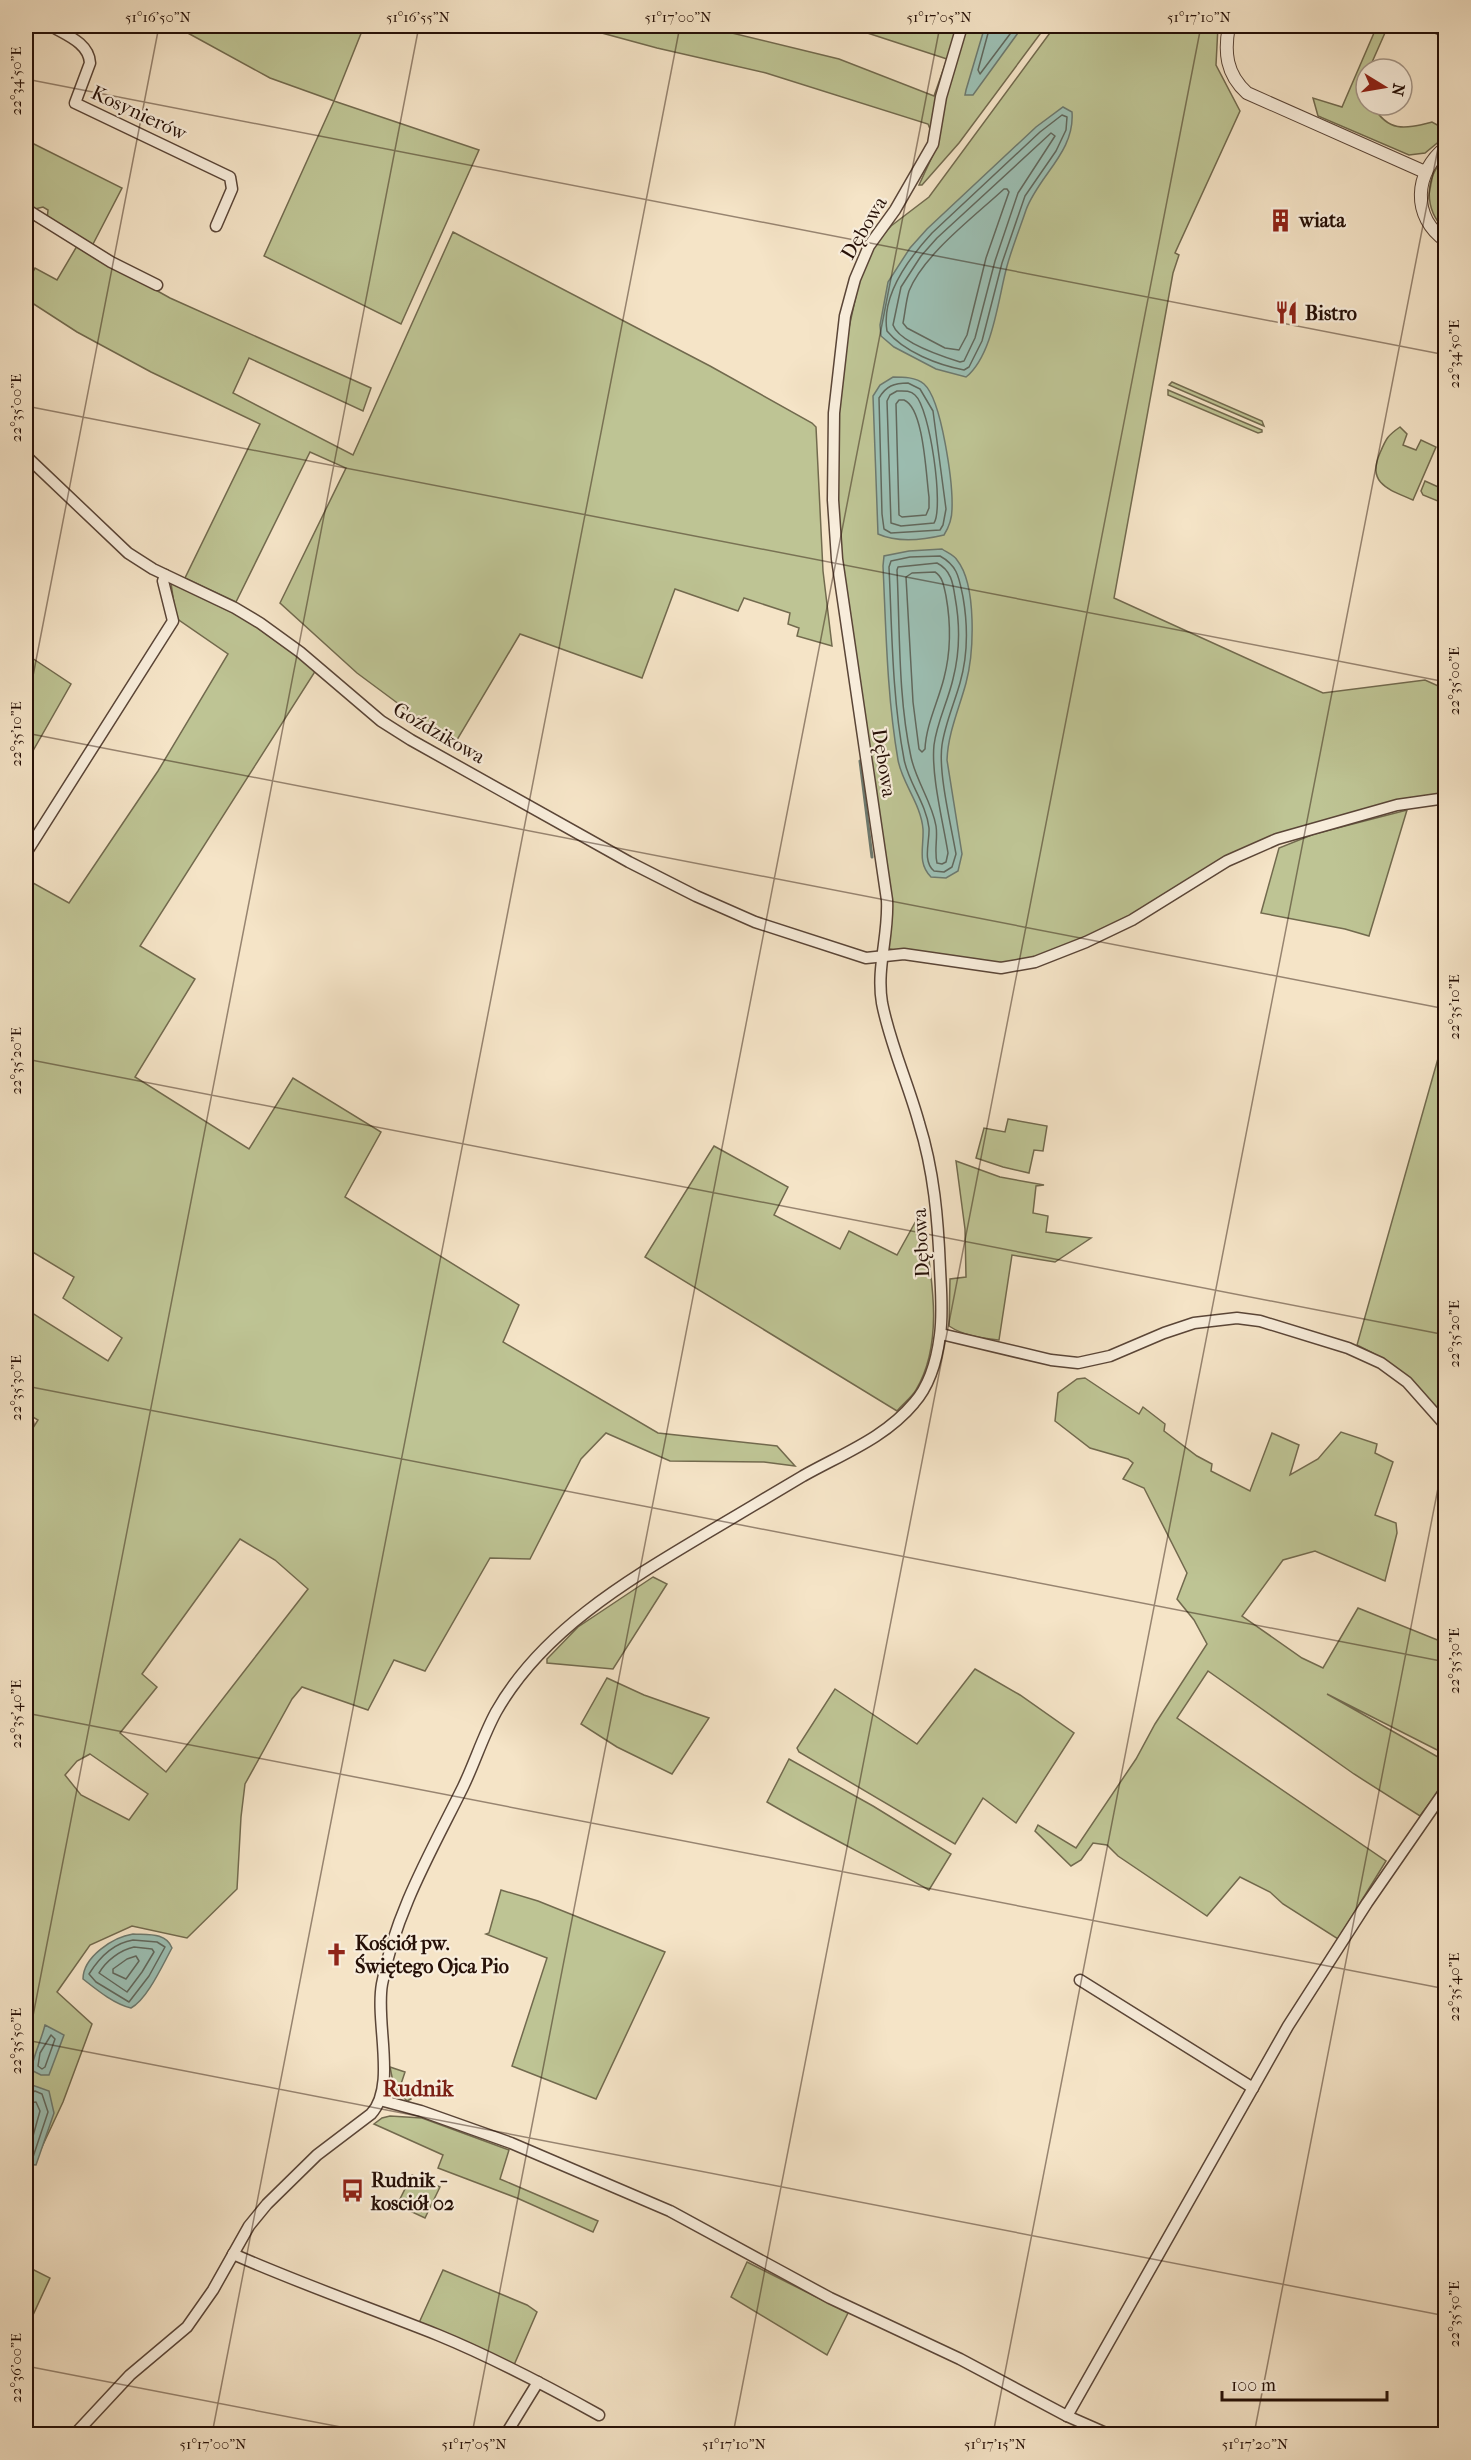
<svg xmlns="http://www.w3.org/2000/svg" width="1471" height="2460" font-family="'IM FELL French Canon',serif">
<rect width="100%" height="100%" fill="#f5e4c7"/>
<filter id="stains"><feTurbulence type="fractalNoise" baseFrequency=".00333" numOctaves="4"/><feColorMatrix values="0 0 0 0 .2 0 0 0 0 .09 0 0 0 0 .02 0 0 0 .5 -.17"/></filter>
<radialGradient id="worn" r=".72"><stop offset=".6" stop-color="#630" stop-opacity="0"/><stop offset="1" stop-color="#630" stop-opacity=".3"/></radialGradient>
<g fill="#bec494" stroke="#726a4e" stroke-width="1.5" fill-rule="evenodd">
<path d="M175,26H364L334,101L479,150L401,324L264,256L334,101L270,78Z"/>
<path d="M576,26H703L839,59L934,96L947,59L846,26H1046L959,143L922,185H919L937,146L928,124L766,73L657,48Z"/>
<path d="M1055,26H1218L1216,65L1240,111L1175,253L1179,255L1173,273L1114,598L1323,693L1425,680L1445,689V798L1425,800L1248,851L1132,920L1024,965L939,961L886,948L887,910L861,732L829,440L847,337L860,277L872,247L891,226L929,197Z"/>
<path d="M1377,26H1388L1369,69H1366V77L1360,92L1366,95V105H1372C1389,133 1404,129 1432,122L1441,127L1443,135L1442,139L1425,153L1409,155L1318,116L1313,98L1342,107Z"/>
<path d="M26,140L122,188L92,246L47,220L48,210L43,207L35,209L26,204Z"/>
<path d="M1445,157V230C1424,209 1424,179 1445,157Z"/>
<path d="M453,232L710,366L812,423L816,427L823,571L832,646L797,636L799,628L788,624L790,613L744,598L738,611L675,589L642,678L520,634L454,745L357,673L280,603L346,468L310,452L236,602L185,578L260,424L151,372L77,332L26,299V286L35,268L57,280L77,246L170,298L371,388L363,411L249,358L233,393L353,455Z"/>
<path d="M1172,382L1262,421L1264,426L1169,385Z"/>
<path d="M1168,390L1262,430V432L1258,433L1168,395Z"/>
<path d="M1400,427L1407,434L1403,445L1416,450L1421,440L1436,447L1413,500C1390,490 1366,484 1380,453C1386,439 1387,436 1400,427Z"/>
<path d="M1425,481L1445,490V504L1423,495L1421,491Z"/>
<path d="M171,583L244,618L316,670L140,946L195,979L135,1077L249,1149L293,1078L381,1132L345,1197L519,1305L503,1342L658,1433L777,1446L795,1466L764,1462L670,1461L606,1433L581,1459L530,1559L490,1558L425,1671L394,1660L368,1710L302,1687L292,1699L245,1784L241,1817L237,1889L187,1938L132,1926L90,1945L57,1992L92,2024L63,2102L26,2181V1439L38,1420L26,1413V1309L108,1361L122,1338L63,1298L74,1277L26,1248V879L69,903L158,771L228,654L176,618ZM240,1539L275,1560L308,1589L166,1772L120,1733L157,1687L142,1674ZM90,1754L148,1794L129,1820L81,1795L65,1775L77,1761Z"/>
<path d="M26,654L71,684L26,763Z"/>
<path d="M1407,810L1369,936L1345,929L1261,913L1279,848L1314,834Z"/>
<path d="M1439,1055L1445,1057V1421C1415,1384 1401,1366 1357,1345Z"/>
<path d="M1008,1119L1047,1126L1043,1151L1034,1150L1029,1173L1003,1167L976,1158L984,1128L1005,1132Z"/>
<path d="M714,1146L788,1187L774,1215L840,1249L849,1231L897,1255L922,1210C929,1266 947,1338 916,1390C912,1397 903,1404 897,1411L645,1257Z"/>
<path d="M956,1161L1000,1177L1044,1185L1036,1186L1033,1213L1048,1216L1046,1232L1091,1238L1055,1262L1012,1255L999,1340C982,1338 964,1336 949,1326L950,1279L966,1277L965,1229Z"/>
<path d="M1085,1378L1139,1414L1143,1407L1165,1424L1164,1431L1197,1456L1212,1464L1211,1471L1250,1491L1272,1433L1299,1445L1290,1475L1318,1459L1341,1432L1377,1444L1375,1453L1393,1462L1375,1515L1396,1523L1397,1533L1385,1581L1315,1551L1283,1560L1242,1616L1302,1658L1323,1668L1358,1608L1445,1643V1754L1327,1694L1445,1761V1782L1420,1816L1354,1774L1208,1671L1177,1718L1386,1861L1338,1939L1283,1904L1270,1892L1240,1877L1207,1916L1118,1856L1107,1845L1093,1843L1081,1860L1071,1866L1035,1831L1038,1825L1076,1848L1136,1759L1155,1724L1207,1644L1194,1620L1177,1599L1187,1573L1144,1488L1123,1479L1133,1463L1128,1459L1090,1448L1055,1421L1058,1393L1077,1379Z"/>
<path d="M653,1577L667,1584L613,1669L547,1663V1659L578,1627Z"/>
<path d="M975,1669L1020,1695L1074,1733L1016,1823L983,1798L955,1844L799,1752L797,1748L835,1689L917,1744Z"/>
<path d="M607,1678L644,1695L709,1718L672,1774L617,1747L581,1724Z"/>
<path d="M789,1759L873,1806L951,1854L929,1890C876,1860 820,1833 767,1802Z"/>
<path d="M501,1890L538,1901L665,1952L596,2099L512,2066L547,1958L486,1934L489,1933Z"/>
<path d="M390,2067L405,2072L400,2087L411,2099L407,2101L394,2087Z"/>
<path d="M390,2116L422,2118L509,2150L500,2179L598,2221L593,2232L517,2198L438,2168L443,2155L374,2124L382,2118Z"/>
<path d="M412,2175L440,2187L425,2218L397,2205Z"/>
<path d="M747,2262L848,2313L827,2355L731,2297Z"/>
<path d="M26,2266L50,2278L33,2315L26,2313Z"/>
<path d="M443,2270L527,2305L537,2312L514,2365L418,2325Z"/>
</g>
<g fill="#9cbfb3" stroke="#6d796e" stroke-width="1.5">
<path d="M985,26H1023L973,95H965L966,90Z"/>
<path d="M1063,107L1072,112C1075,152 1039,175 1026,210C1020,228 1012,248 1007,266C998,299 993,355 966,377L936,369L894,347L881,336L880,325L888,282L910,248L927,229L1036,127Z"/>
<path d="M893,377C903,377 916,377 924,384C942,400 953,484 952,509C952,518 949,527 944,535C923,540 898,543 878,534L873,396L880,385Z"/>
<path d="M942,549C946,552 954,555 957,560C977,585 974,653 966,683C959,709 948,733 947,760L962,854L958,871L946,878L931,877C917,863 924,847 923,829C921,804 902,783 898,760C887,696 886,630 883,566L884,556L909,551Z"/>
<path d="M133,1934C147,1935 166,1932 172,1948C163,1964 147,2000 131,2008C114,2004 97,1990 83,1979C83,1957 113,1937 133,1934Z"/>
<path d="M45,2025L64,2035L49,2075H41L31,2070C34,2054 41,2041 45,2025Z"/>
<path d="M32,2085L49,2091L54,2113L36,2165L26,2164V2099L29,2088Z"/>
</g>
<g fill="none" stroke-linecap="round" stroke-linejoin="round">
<g stroke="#61685d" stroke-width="1.5">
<path d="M990,26L978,70L980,74L1016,26"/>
<path d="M1062,115L1067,117L1066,130L1056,151L1025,196L1002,263L982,341L969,367L964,370C938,365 904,352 887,331C881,296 909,258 932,233L1040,132Z"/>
<path d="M1051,133L1055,136L1018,193L995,261L975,338L964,361L960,362C944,357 899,342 893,325L901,287L921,256L937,238Z"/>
<path d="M1004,189H1007L1009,192L986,258L967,335L959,350L945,348L907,328L903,323C905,313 906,301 909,291C924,254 975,216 1004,189Z"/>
<path d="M908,383L920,389L933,411L946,509L943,525L940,530L891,533L884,529L882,514L879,398C886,386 894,383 908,383Z"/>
<path d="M897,391C903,391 910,390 915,395C930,408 944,508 934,523L901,526L891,523L887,401L890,395Z"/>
<path d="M904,400C924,408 926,476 929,497V508L926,515L902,517L899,515L896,404L899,400Z"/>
<path d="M940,556C958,566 959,578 963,597C968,626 968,655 960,683C954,704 945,724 942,745C938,772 951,825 956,854L952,867L944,872L934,871C922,861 930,841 929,828C926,803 908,782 904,759C892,696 892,630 889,567L891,561L910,557Z"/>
<path d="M937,563C951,570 953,583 955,597C960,624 960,652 953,679C948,701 937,722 934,745C931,775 943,822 948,853L946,862L942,864L937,863C934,850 938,838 936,826C932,802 916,781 911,757C898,697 900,631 897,570L898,567Z"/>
<path d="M935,572C943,577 944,587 946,596C951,624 951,651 944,678C938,702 926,725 925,749L922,752L919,749L913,702L906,577L912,573Z"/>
<path d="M133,1940L157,1942L165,1947L149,1976L129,2002L96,1982L89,1974C99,1958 114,1943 133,1940Z"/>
<path d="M134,1947L152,1949L154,1952L142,1972L127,1992L99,1973C106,1961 120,1950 134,1947Z"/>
<path d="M136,1956L139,1961L126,1979L113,1973V1969L127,1959Z"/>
<path d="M51,2035L55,2039L45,2067L42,2069L38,2066L40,2053Z"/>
<path d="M26,2096L35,2091L42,2094L48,2112L33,2157L26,2158"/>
<path d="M26,2103L36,2102L40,2111L33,2136L26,2151"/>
</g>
<path stroke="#6d796e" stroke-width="3" d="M860,761L872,857"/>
<defs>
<g id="minor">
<path d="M51,26C66,35 89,43 90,63L75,103L230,177L232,189L216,226"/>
<path d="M26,209L111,262L157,285"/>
<path d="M26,456L128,553L153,569L235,608L260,623L300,652L381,721L411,740L629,862L696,896L755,922L866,958L904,954L1001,968L1035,962L1086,942L1132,920L1227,861L1277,839L1397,805L1446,798"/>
<path d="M26,853L173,621L163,581L165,575"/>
<path d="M941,1334L1051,1360L1078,1363L1110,1356L1164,1333L1194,1323L1237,1318L1260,1321L1348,1348L1381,1363L1407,1382L1446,1426"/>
<path d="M26,1422L28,1423"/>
<path d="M1080,1980L1253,2088"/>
<path d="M380,2100L421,2111L511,2143L670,2211L830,2298L960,2359L1067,2416L1108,2434"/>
<path d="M233,2254C301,2284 370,2308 438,2335C494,2358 547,2386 599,2415"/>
<path d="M1067,2416L1288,2026L1367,1903L1446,1789"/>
<path d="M75,2434L130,2375L187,2327L213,2290L249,2226L267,2204L317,2155L371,2114C397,2086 375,2023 382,1984C395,1913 432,1850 463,1787C475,1762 483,1736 496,1712C541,1632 625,1582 702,1536C736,1516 769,1496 803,1476C842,1454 885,1438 914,1403C930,1385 937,1359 940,1335C943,1314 941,1291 940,1269C938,1219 934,1171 919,1123C908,1083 890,1044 882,1003C876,968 889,935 887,900L837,559L833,500L834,413L845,316L855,279L869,246L895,210L933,144L941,97L962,26"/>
<path d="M506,2434L538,2382"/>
</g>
<g id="tertiary">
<path d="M1229,26C1224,52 1226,74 1247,93L1425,172"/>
<path d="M1434,26L1446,31"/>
<path d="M1446,147C1414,172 1411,217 1446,241"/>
</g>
</defs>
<use href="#minor" stroke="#5a4537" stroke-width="13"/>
<use href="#tertiary" stroke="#5a4537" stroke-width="14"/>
<use href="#minor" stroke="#f8eddb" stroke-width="10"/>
<use href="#tertiary" stroke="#f8eddb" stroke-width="12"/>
</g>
<path fill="none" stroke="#261007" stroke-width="1.5" stroke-opacity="0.45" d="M1429,26L1446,29M26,79L1446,355M26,406L1446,682M26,712L159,26M26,733L1446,1009M26,1059L1446,1335M26,1386L1446,1662M26,1713L1446,1989M26,2040L1446,2316M26,2052L419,26M26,2366L377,2434M212,2434L680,26M472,2434L940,26M733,2434L1201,26M993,2434L1446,107M1254,2434L1446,1447"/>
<defs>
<symbol id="building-bare" viewBox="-9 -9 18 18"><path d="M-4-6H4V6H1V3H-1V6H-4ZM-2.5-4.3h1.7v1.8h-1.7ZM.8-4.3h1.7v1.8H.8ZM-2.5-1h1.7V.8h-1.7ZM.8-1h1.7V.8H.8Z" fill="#8f2418" stroke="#f8eddb" stroke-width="2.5" paint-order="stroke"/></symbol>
<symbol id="restaurant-bare" viewBox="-9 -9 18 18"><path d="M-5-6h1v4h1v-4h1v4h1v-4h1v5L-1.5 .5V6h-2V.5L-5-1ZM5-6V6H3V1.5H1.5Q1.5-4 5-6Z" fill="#8f2418" stroke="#f8eddb" stroke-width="2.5" paint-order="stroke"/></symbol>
<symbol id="church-bare" viewBox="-9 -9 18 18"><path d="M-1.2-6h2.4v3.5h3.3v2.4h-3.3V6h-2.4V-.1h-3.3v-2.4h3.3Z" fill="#8f2418" stroke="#f8eddb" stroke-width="2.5" paint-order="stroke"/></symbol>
<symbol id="bus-bare" viewBox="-9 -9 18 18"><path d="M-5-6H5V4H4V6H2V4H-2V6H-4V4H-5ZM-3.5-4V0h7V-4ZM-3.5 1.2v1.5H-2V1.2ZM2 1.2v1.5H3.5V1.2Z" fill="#8f2418" stroke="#f8eddb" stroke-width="2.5" paint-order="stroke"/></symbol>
</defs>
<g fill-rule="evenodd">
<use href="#building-bare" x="1264" y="204" width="33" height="33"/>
<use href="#restaurant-bare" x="1270" y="296" width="33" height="33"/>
<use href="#church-bare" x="320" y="1938" width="33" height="33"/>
<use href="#bus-bare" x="336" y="2174" width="33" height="33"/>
</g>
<g text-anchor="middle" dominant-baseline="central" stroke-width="4.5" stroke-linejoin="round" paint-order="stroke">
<g font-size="20" fill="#261007" stroke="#f8eddb">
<text transform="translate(139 113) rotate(25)">Kosynierów</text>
<text transform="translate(864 228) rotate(-59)">Dębowa</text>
<text transform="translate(439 733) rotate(30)">Goździkowa</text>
<text transform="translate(884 763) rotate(81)">Dębowa</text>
<text transform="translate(921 1243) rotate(-93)">Dębowa</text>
</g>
<g font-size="20" font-weight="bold" fill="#261007" stroke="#f8eddb" text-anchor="start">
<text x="1299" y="220">wiata</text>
<text x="1305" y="313">Bistro</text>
<text x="355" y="1943">Kościół pw.<tspan x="355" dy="23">Świętego Ojca Pio</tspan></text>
<text x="371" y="2180">Rudnik -<tspan x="371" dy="23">kosciół 02</tspan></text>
</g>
<g font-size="22" font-weight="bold" fill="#7a1f14" stroke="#f8eddb">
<text x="418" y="2089">Rudnik</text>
</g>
</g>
<rect width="1471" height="2460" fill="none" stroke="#f5e4c7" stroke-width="66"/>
<g transform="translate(1384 87) rotate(101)"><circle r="28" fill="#f8eddb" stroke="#a49586" stroke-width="1.5"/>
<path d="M0-4.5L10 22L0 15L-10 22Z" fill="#8f2418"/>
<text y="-9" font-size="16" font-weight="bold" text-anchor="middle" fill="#261007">N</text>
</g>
<path d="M1222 2391v9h165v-9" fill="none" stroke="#261007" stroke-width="3"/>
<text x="1231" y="2391" font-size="18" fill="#261007" stroke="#f8eddb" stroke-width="4.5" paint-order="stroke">100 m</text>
<rect x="33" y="33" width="1405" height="2394" fill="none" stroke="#261007" stroke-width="2"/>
<g font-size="15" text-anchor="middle" fill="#261007">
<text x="158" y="22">51°16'50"N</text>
<text x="418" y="22">51°16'55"N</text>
<text x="678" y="22">51°17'00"N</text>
<text x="939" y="22">51°17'05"N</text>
<text x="1199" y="22">51°17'10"N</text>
<text transform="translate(16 81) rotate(-90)" y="5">22°34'50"E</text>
<text transform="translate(1454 354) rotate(-90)" y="5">22°34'50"E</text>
<text transform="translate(16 408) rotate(-90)" y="5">22°35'00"E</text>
<text transform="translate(1454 681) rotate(-90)" y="5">22°35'00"E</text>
<text transform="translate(16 734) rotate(-90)" y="5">22°35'10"E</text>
<text transform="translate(1454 1007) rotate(-90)" y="5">22°35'10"E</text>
<text transform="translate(16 1061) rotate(-90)" y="5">22°35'20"E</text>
<text transform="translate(1454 1334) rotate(-90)" y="5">22°35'20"E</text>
<text transform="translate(16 1388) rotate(-90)" y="5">22°35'30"E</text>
<text transform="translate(1454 1661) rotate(-90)" y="5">22°35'30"E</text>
<text transform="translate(16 1714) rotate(-90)" y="5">22°35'40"E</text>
<text transform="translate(1454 1987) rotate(-90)" y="5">22°35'40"E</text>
<text transform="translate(16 2041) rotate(-90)" y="5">22°35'50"E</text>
<text transform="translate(1454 2314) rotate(-90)" y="5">22°35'50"E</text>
<text transform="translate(16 2368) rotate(-90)" y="5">22°36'00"E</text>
<text x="213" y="2449">51°17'00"N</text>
<text x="474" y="2449">51°17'05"N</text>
<text x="734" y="2449">51°17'10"N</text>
<text x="995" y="2449">51°17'15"N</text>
<text x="1255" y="2449">51°17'20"N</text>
</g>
<rect width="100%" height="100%" filter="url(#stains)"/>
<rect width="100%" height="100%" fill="url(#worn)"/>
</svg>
